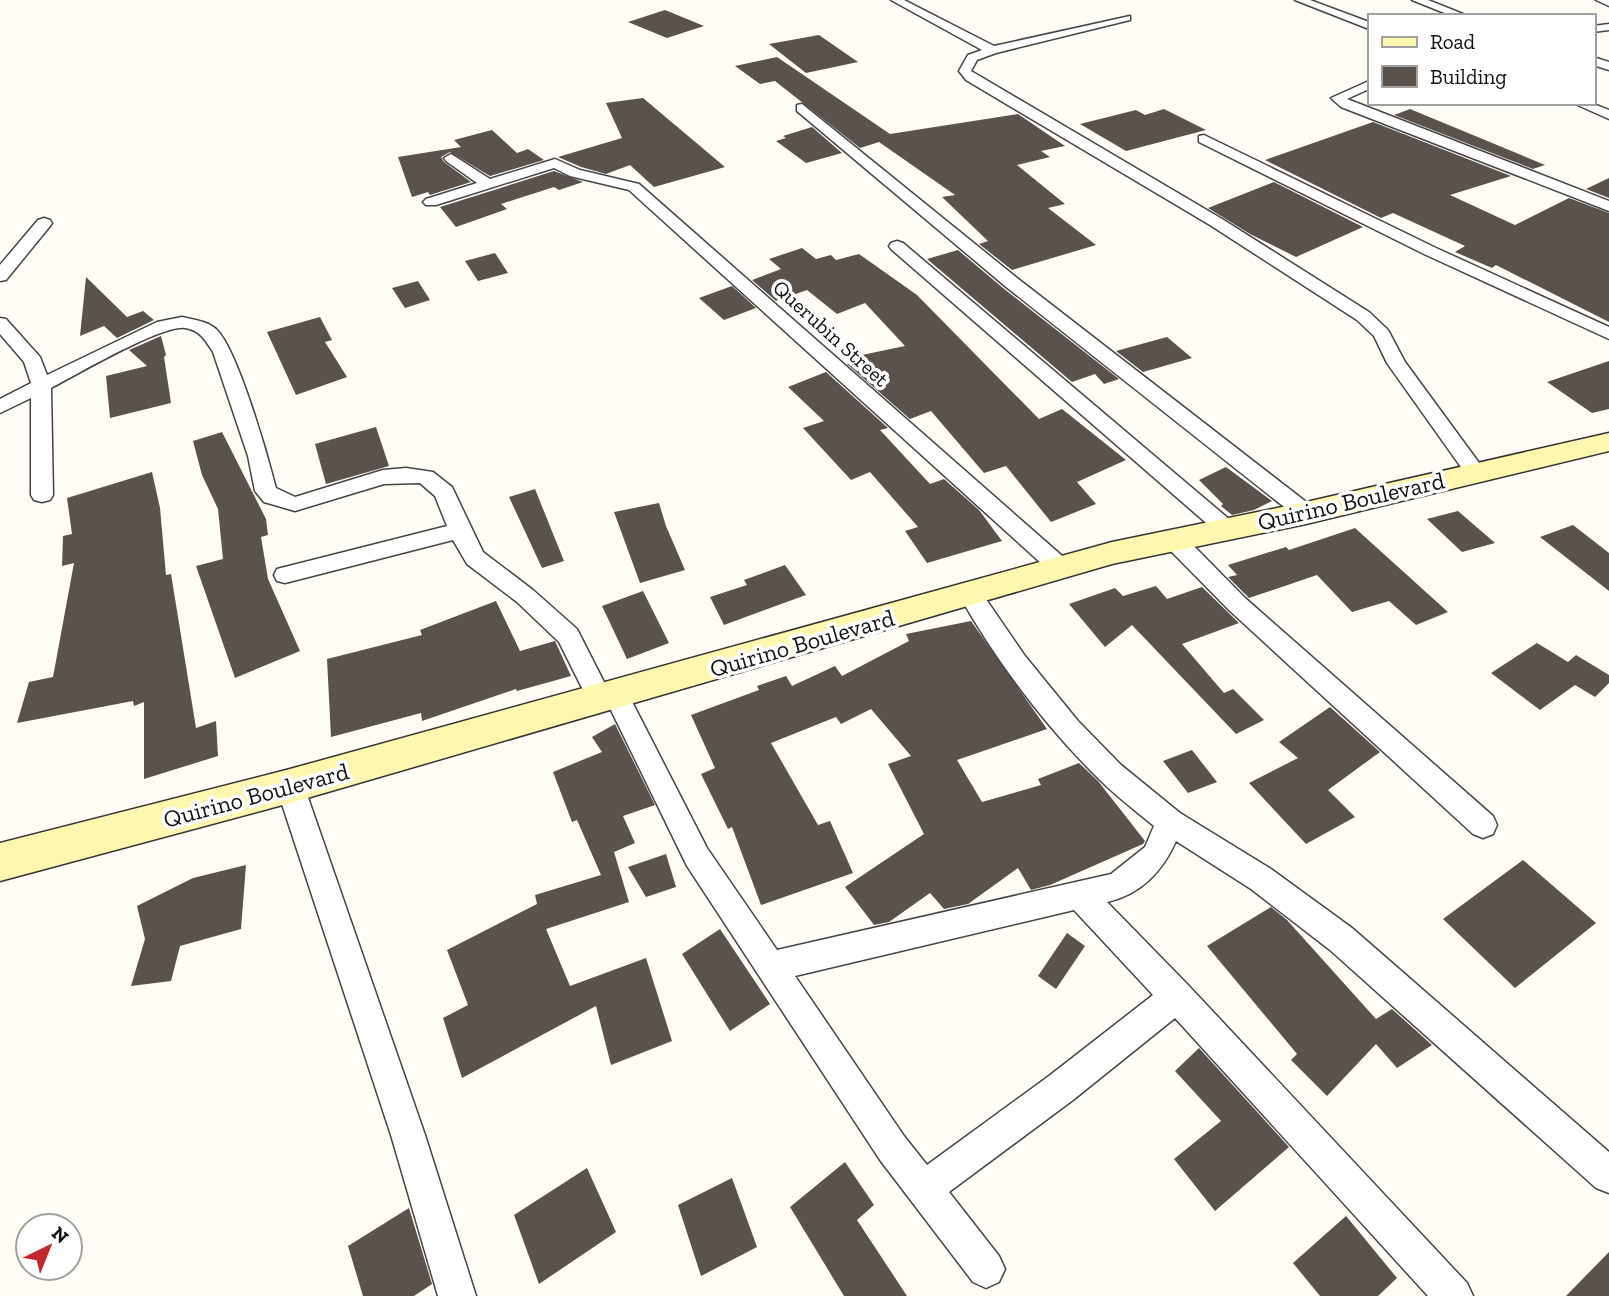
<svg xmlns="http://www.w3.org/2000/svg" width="1609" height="1296" font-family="'Zilla Slab',serif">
<rect width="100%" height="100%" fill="#fffdf5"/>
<g fill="#5a524d">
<path d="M665,10L704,26L667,38L628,22Z"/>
<path d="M819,35L858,62L806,73L769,44Z"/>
<path d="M777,57L890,134L1018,114L1065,146L1041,151L1050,157L1017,165L1065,204L1048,208L1096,245L1012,270L979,244L988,241L942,197L955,195L879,142L860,148L775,81L760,84L735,66Z"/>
<path d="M643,98L725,167L654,187L630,165L606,174L581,167L558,157L622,138L606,103Z"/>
<path d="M1164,109L1206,130L1126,151L1080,124L1136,110L1145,115Z"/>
<path d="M1410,109L1545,165L1533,169L1394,115Z"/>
<path d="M1373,122L1511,176L1450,195L1515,225L1569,198L1609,213V322L1496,265L1492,268L1455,252L1465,246L1393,213L1381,218L1265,160Z"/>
<path d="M812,127L842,153L806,163L776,141L786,138L783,136Z"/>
<path d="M492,130L517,153L528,149L544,160L490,176L450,152L441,157L444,162L471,182L430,195L428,192L412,197L398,157L461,147L454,140Z"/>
<path d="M554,171L583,182L559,190L554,187L501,204L507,209L456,227L440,207Z"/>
<path d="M1609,178V198L1586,189Z"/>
<path d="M1274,182L1363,227L1296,257L1250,234L1208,208Z"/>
<path d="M802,248L816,259L831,255L836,260L859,254L917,295L1039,419L1062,409L1126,460L1077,482L1096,504L1051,522L1006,466L984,473L931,411L910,419L847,364L863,357L862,355L905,346L865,303L837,314L807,290L776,301L752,280L781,269L769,259Z"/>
<path d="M958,250L1003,288L1119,379L1104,384L1095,374L1072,382L927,259Z"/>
<path d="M495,253L508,273L478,281L465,261Z"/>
<path d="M86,277L127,317L143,311L154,320L117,338L104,326L80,336Z"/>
<path d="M418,281L430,300L405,308L392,288Z"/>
<path d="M732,286L756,308L724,320L699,298Z"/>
<path d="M320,317L332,340L325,342L347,377L296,395L267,332Z"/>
<path d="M161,336L166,355L164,357L171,403L110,418L106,376L147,366L129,350Z"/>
<path d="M1167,337L1192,358L1143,372L1116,351Z"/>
<path d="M1609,361V409L1592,413L1547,382Z"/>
<path d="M826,372L888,428L880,430L930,484L944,479L979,510L1002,541L927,563L905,531L918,527L870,472L851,480L803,428L824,421L788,387Z"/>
<path d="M376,427L389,466L326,484L315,444Z"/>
<path d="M222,432L266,519L268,535L261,537L268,579L300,651L235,678L196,566L223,559L218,509L202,475L193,441Z"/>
<path d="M1226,467L1272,501L1254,510L1232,515L1221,506L1223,504L1199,480Z"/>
<path d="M152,472L160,508L166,575L171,574L196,728L216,721L218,756L144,779V702L134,706L133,701L17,723L29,682L53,677L74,563L62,566L63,536L72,534L67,498Z"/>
<path d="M535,489L564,561L542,568L509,497Z"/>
<path d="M659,503L666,526L685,570L640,583L614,512Z"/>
<path d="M1458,511L1495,543L1462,552L1427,519Z"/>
<path d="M1573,525L1609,553V591L1540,537Z"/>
<path d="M1355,528L1448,612L1416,625L1389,601L1352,612L1317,575L1249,598L1228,577L1237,575L1228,565L1286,547L1289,550Z"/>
<path d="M785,565L806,595L724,625L710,597L747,585L744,580Z"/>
<path d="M1156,586L1167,599L1202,587L1239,623L1182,644L1224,693L1233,689L1264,720L1236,734L1132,625L1105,647L1069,604L1115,588L1123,596Z"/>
<path d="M643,591L669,643L627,659L602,606Z"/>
<path d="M496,601L520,651L555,641L571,676L517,691L516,689L422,721L421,713L331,737L327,659L422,635L420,630Z"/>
<path d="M971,621L1047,729L957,760L982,802L1041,785L1038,779L1079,763L1098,781L1145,841L1143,844L1050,885L1031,890L1018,868L968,904L944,909L930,893L889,922L874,925L845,887L924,834L888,764L911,756L871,709L841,724L836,717L771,743L818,825L830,821L853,873L761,905L732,827L728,829L701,774L715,768L691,715L759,690L757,686L786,676L792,686L835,666L842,676L909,641L906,634Z"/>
<path d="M1537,643L1568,662L1576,655L1609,675V683L1595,697L1575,685L1540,710L1491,673Z"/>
<path d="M1330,707L1380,752L1328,790L1355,817L1306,844L1249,783L1298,758L1279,742Z"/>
<path d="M615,724L655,805L623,816L635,843L614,852L629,902L546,929L570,986L646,958L672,1041L611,1065L596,1006L462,1078L443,1018L468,1005L447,950L537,904L535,895L601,875L577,820L572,822L553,772L602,752L592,737Z"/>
<path d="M1192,750L1217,782L1188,793L1163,761Z"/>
<path d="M666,854L676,887L646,897L628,867Z"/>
<path d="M1523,860L1596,923L1515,988L1443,919Z"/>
<path d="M246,865L241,929L180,946L171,981L131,986L145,939L137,906L193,878Z"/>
<path d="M1271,907L1287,920L1376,1019L1392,1009L1432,1045L1397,1068L1376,1044L1327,1096L1291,1060L1297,1054L1207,946Z"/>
<path d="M720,929L770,1004L730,1031L682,954Z"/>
<path d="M1067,933L1085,946L1056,989L1038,976Z"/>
<path d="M1199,1048L1289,1147L1215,1211L1174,1159L1221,1121L1175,1071Z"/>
<path d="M845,1162L874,1205L857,1220L907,1296H844L790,1207Z"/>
<path d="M587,1168L616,1232L539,1284L514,1215Z"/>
<path d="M732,1178L757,1247L701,1276L678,1205Z"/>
<path d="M409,1208L432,1284L414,1296H363L348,1246Z"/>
<path d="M1346,1216L1397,1278L1378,1296H1320L1293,1263Z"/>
<path d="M1609,1252V1296H1566Z"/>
</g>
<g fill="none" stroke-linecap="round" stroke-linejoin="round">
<defs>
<g id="street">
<path d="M891,0H904L994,46L1130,16V20L996,53L977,60L971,71L1222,219L1369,312L1388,330L1405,362L1482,467L1485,472L1482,477H1468L1387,363L1374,336L1357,320L1210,225L966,80L959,71L968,55L982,50Z"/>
<path d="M1295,0H1310L1369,22V29Z"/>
<path d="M1412,0H1428L1468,16H1452Z"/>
<path d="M1596,0H1609V6Z"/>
<path d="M1609,24V30L1593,32V26Z"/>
<path d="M1593,57L1609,62V70L1593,65Z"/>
<path d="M1369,81V89L1347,99L1609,201V211L1341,107L1331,98Z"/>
<path d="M1573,103H1591L1609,110V119Z"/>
<path d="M802,104L1017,278L1314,508L1317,513L1314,518L1306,520L1298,518L1005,286L797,111V105Z"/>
<path d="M1204,135L1436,248L1609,327V339L1424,254L1199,142V136Z"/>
<path d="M451,154L490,179L555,159L580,170L639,184L1069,562L1072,568L1069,574L1061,576L1053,574L629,190L570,176L554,168L436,205H426L423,202L426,199L477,183L446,161L444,158Z"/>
<path d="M44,218L50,220L52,223L50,226L6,280L0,281V265L38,220Z"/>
<path d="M897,241L903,243L1236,525L1239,530L1236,535L1228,538L1220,535L891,249L889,246L891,243Z"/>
<path d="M182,317C194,320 208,321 217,330C238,351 268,457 276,488L295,497L383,470L406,468L433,472L452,487L483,552L533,590L577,629L607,688L616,685L625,688L707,848L777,950L1111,874L1145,847L1154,826C1136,811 1117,797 1100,780C1046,727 997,662 959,595L963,589L971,586L979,589L1025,656L1078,721L1121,765L1180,813L1271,869L1352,928L1609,1152V1193L1596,1188L1330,950L1251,889L1176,841C1163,871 1140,895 1107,902L1188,985L1467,1283L1473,1296H1428L1175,1018L1073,1100L949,1192L999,1256L1005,1269L999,1282L986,1288L973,1282L880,1160L687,866L609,706L600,709L591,706L559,642L517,602L467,564L453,540L285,583L277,581L274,575L277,569L447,526L435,496L420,483L384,484L295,511L264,502L255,491L248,456L213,352C206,341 200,330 185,328C161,325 76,375 51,388L53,495L50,500L42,502L34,500L31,495V398L0,413V399L31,383L24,362L0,334V318L6,319L40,357L47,375L157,322ZM1074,910L1153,995L1049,1076L927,1165L904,1136L795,976Z"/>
<path d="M1175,533L1183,535L1245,598L1493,816L1497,825L1493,834L1483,838L1473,834L1229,610L1167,547L1164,541L1167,535Z"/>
<path d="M290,774L300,778L304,786L425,1135L476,1296H438L391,1135L276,786L280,778Z"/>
</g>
<path id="secondary" d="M1609,433V451L1306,524L1112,564L290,803L0,881V843L290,769L1112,542L1306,502Z"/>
</defs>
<use href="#street" stroke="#444" stroke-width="3"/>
<use href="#secondary" stroke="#333" stroke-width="3"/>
<use href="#street" fill="#fff" fill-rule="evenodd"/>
<use href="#secondary" fill="#fff6b0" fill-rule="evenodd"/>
</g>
<g text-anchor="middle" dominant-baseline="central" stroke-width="7" stroke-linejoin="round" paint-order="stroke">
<g font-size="21" fill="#111" stroke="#fff">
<text transform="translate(831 333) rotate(42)">Querubin Street</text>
</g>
<g font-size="24" fill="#111" stroke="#fff">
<text transform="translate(1351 501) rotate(-13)">Quirino Boulevard</text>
<text transform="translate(802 643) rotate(-16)">Quirino Boulevard</text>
<text transform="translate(256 795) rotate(-15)">Quirino Boulevard</text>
</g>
</g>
<rect x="1368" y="14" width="228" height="91" fill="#ffffff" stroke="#a0a0a0" stroke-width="2"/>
<rect x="1382" y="37" width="35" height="10" fill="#fff6b0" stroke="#a0a0a0" stroke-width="2"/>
<text x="1430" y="49" font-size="21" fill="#111111">Road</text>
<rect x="1382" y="66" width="35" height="21" fill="#5a524d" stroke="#a0a0a0" stroke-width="2"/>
<text x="1430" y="84" font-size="21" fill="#111111">Building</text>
<g transform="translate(49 1247) rotate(43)"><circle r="33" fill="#ffffff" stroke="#a0a0a0" stroke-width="2"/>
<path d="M0-5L12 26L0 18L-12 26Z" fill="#c4262e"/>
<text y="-10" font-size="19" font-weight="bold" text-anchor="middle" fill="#111111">N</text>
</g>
</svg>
